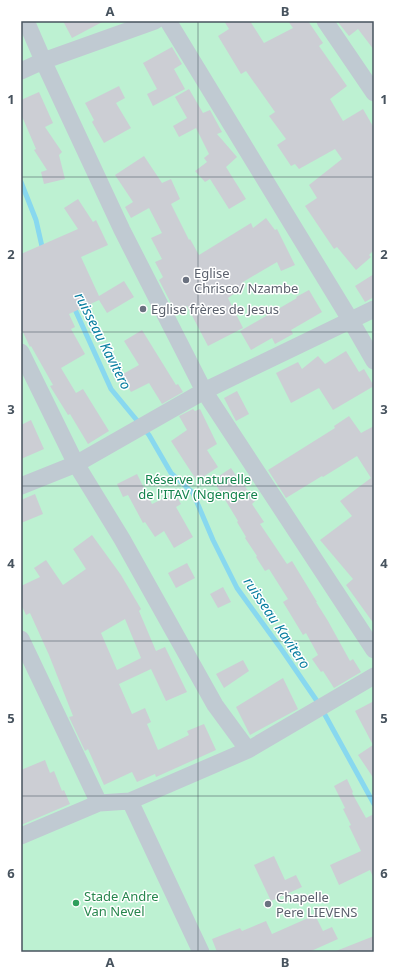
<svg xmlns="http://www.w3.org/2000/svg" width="395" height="973" font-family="'Noto Sans',sans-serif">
	<rect width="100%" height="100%" fill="#f2f0f0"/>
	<path fill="#bdf1d2" d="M21 21H374V952H21Z"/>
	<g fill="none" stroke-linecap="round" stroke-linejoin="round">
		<path stroke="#88d8ef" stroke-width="5" d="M21 182 36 220 43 251
			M73 305 111 389 149 435 171 473 193 493 213 540 237 588 282 650 319 704 374 804"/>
	</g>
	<path fill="#ccced4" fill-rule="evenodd" d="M63 21H104L72 38Z
		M224 21H250L264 43 293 28 288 21H308L323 43 319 46 347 86 330 99 343 121 363 109 374 128V250L369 255 371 257 356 270 337 247 334 249 305 206 317 198 309 185 342 159 335 149 299 169 295 164 291 166 277 145 286 139 269 116 275 112 246 71 241 74 218 36 229 29Z
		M337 21H374V50L358 29 349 36Z
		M172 47 182 64 174 69 185 89 153 106 147 94 157 89 143 63Z
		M119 86 125 98 116 103 131 128 104 143 92 122 94 120 85 103Z
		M189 89 203 113 210 110 222 132 217 134 237 157 226 167 246 199 229 209 210 179 205 182 195 171 207 162 204 158 209 154 196 128 179 137 173 126 187 118 175 97Z
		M39 92 53 123 45 127 62 152 59 155 65 179 44 184 41 172 47 170 34 150 36 149 21 114V100Z
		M144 156 162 183 171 179 180 199 171 204 189 240 190 239 199 255 251 223 253 228 266 218 275 230 277 229 295 265 281 271 277 262 243 282 245 286 228 298 243 328 208 346 187 306 176 313 159 280 163 277 155 262 162 259 151 238 162 233 149 208 131 218 125 207 133 202 115 175Z
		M78 199 93 222 96 220 108 245 81 257 99 296 124 281 134 297 107 313 99 300 69 314 75 327 71 329 85 354 61 368 76 393 83 389 109 431 88 444 70 414 68 415 50 386 53 385 31 346 30 347 21 328V254L78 229 64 208Z
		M374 274V297L365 302 355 286Z
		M309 290 322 312 291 330 293 334 275 344 272 338 251 350 240 331 297 298 296 297Z
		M142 330 176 385 178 384 183 392 162 404 149 383 131 392 121 375 139 365 124 341Z
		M346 351 359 372 364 369 374 386 333 410 319 388 291 403 276 373 298 362 302 369 318 356 325 364Z
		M237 391 249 414 236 421 224 398Z
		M193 409 195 411 200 409 217 444 207 450 218 467 197 481 171 441 187 430 179 416Z
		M349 416 361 433 374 426V624L346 585 353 579 320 540 352 516 340 501 371 478 357 456 323 477 322 476 286 498 268 470 335 428 334 426Z
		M31 420 44 449 21 459V425Z
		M231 468 243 486 244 485 255 501 252 504 264 522 260 524 287 564 292 561 317 602H316L328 621 350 661 353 659 361 672 334 688 323 671 321 672 312 659 318 655 306 633 303 635 283 602 288 599 269 569 265 571 256 557 257 556 245 538 246 537 237 522 238 521 213 480Z
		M137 474 152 504 175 493 181 504 176 507 193 537 174 548 164 531 155 537 145 522 143 523 128 495 123 497 117 484Z
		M35 494 43 514 21 523V500Z
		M92 535 121 575 141 609 139 611 156 651 165 647 187 692 166 701 151 669 119 684 132 714 145 708 151 722 147 724 158 750 189 735 187 731 204 724 216 750 156 777 155 774 137 782 132 772 104 785 88 749 85 751 69 717 73 716 49 655 30 613 26 615 21 604V586L40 577 34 568 46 560 63 585 86 569 73 549ZM125 619 141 658 117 670 101 633Z
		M187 563 195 578 176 588 168 573Z
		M223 587 231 602 218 608 210 594Z
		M243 660 249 671 224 688 216 674Z
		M283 678 298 709 250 735 236 707Z
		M374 701V779L358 755 373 745 355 711Z
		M45 760 50 773 54 771 62 791 64 790 70 804 21 825V770Z
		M347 779 353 792 352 793 366 818 374 814V879L370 870 339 885 330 865 361 851 349 826 351 825 343 809 345 808 334 786Z
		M274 856 285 880 296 875 302 887 271 901 254 865Z
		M315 915 323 931 332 927 338 939 309 952H217L212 939 240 928 242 931 266 921 272 934Z
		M374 936V952H337L336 951Z"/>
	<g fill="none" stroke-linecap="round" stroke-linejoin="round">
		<path stroke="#c0cad2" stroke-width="17" d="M26 21 46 67 122 230 204 391 374 650
			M168 21 351 321 374 361
			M325 21 374 93
			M21 71 43 61 155 21
			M21 352 76 464 122 539 215 705 248 750
			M21 486 76 464 204 391 374 309
			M21 639 99 803
			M130 801 201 952
			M21 836 99 803 130 801 248 750 374 676"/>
	</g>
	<path fill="none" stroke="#47535e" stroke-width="1" stroke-opacity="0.55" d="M198 21V952M21 177H374M21 332H374M21 486H374M21 641H374M21 796H374"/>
	<g fill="#6b7280" stroke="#fff" stroke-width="1.5">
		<circle cx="186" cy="280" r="4"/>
		<circle cx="143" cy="309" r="4"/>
		<circle cx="268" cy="904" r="4"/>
	</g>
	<circle fill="#2e9e5b" stroke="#fff" stroke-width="1.5" cx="76" cy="903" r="4"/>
	<g text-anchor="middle" stroke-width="3" stroke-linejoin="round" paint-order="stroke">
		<g font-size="13" fill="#5b616d" stroke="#fff" text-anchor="start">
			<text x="194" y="278">Eglise<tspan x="194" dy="15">Chrisco/ Nzambe</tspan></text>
			<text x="151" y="314">Eglise frères de Jesus</text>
			<text x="276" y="902">Chapelle<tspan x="276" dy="15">Pere LIEVENS</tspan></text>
		</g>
		<g font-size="13" fill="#14834d" stroke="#fff">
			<text x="198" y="484">Réserve naturelle<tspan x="198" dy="15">de l'ITAV (Ngengere</tspan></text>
		</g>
		<g font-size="13" fill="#27864d" stroke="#fff" text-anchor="start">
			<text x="84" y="901">Stade Andre<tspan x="84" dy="15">Van Nevel</tspan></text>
		</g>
		<g font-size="14" font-style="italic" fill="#087ea0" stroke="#fff">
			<text transform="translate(103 341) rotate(63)" y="5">ruisseau Kavitero</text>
			<text transform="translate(277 623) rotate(56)" y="5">ruisseau Kavitero</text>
		</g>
	</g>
	<rect width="395" height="973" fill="none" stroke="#ffffff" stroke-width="44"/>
	<rect x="22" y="22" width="351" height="929" fill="none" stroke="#47535e" stroke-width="1.5"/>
	<g font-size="13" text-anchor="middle" font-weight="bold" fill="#47535e">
		<text x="110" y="16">A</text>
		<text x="285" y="16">B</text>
		<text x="11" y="104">1</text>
		<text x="384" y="104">1</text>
		<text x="11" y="259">2</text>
		<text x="384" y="259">2</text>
		<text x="11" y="414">3</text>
		<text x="384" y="414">3</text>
		<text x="11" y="568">4</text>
		<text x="384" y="568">4</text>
		<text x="11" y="723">5</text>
		<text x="384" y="723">5</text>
		<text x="11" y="878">6</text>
		<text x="384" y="878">6</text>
		<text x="110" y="967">A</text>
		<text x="285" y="967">B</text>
	</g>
</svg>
